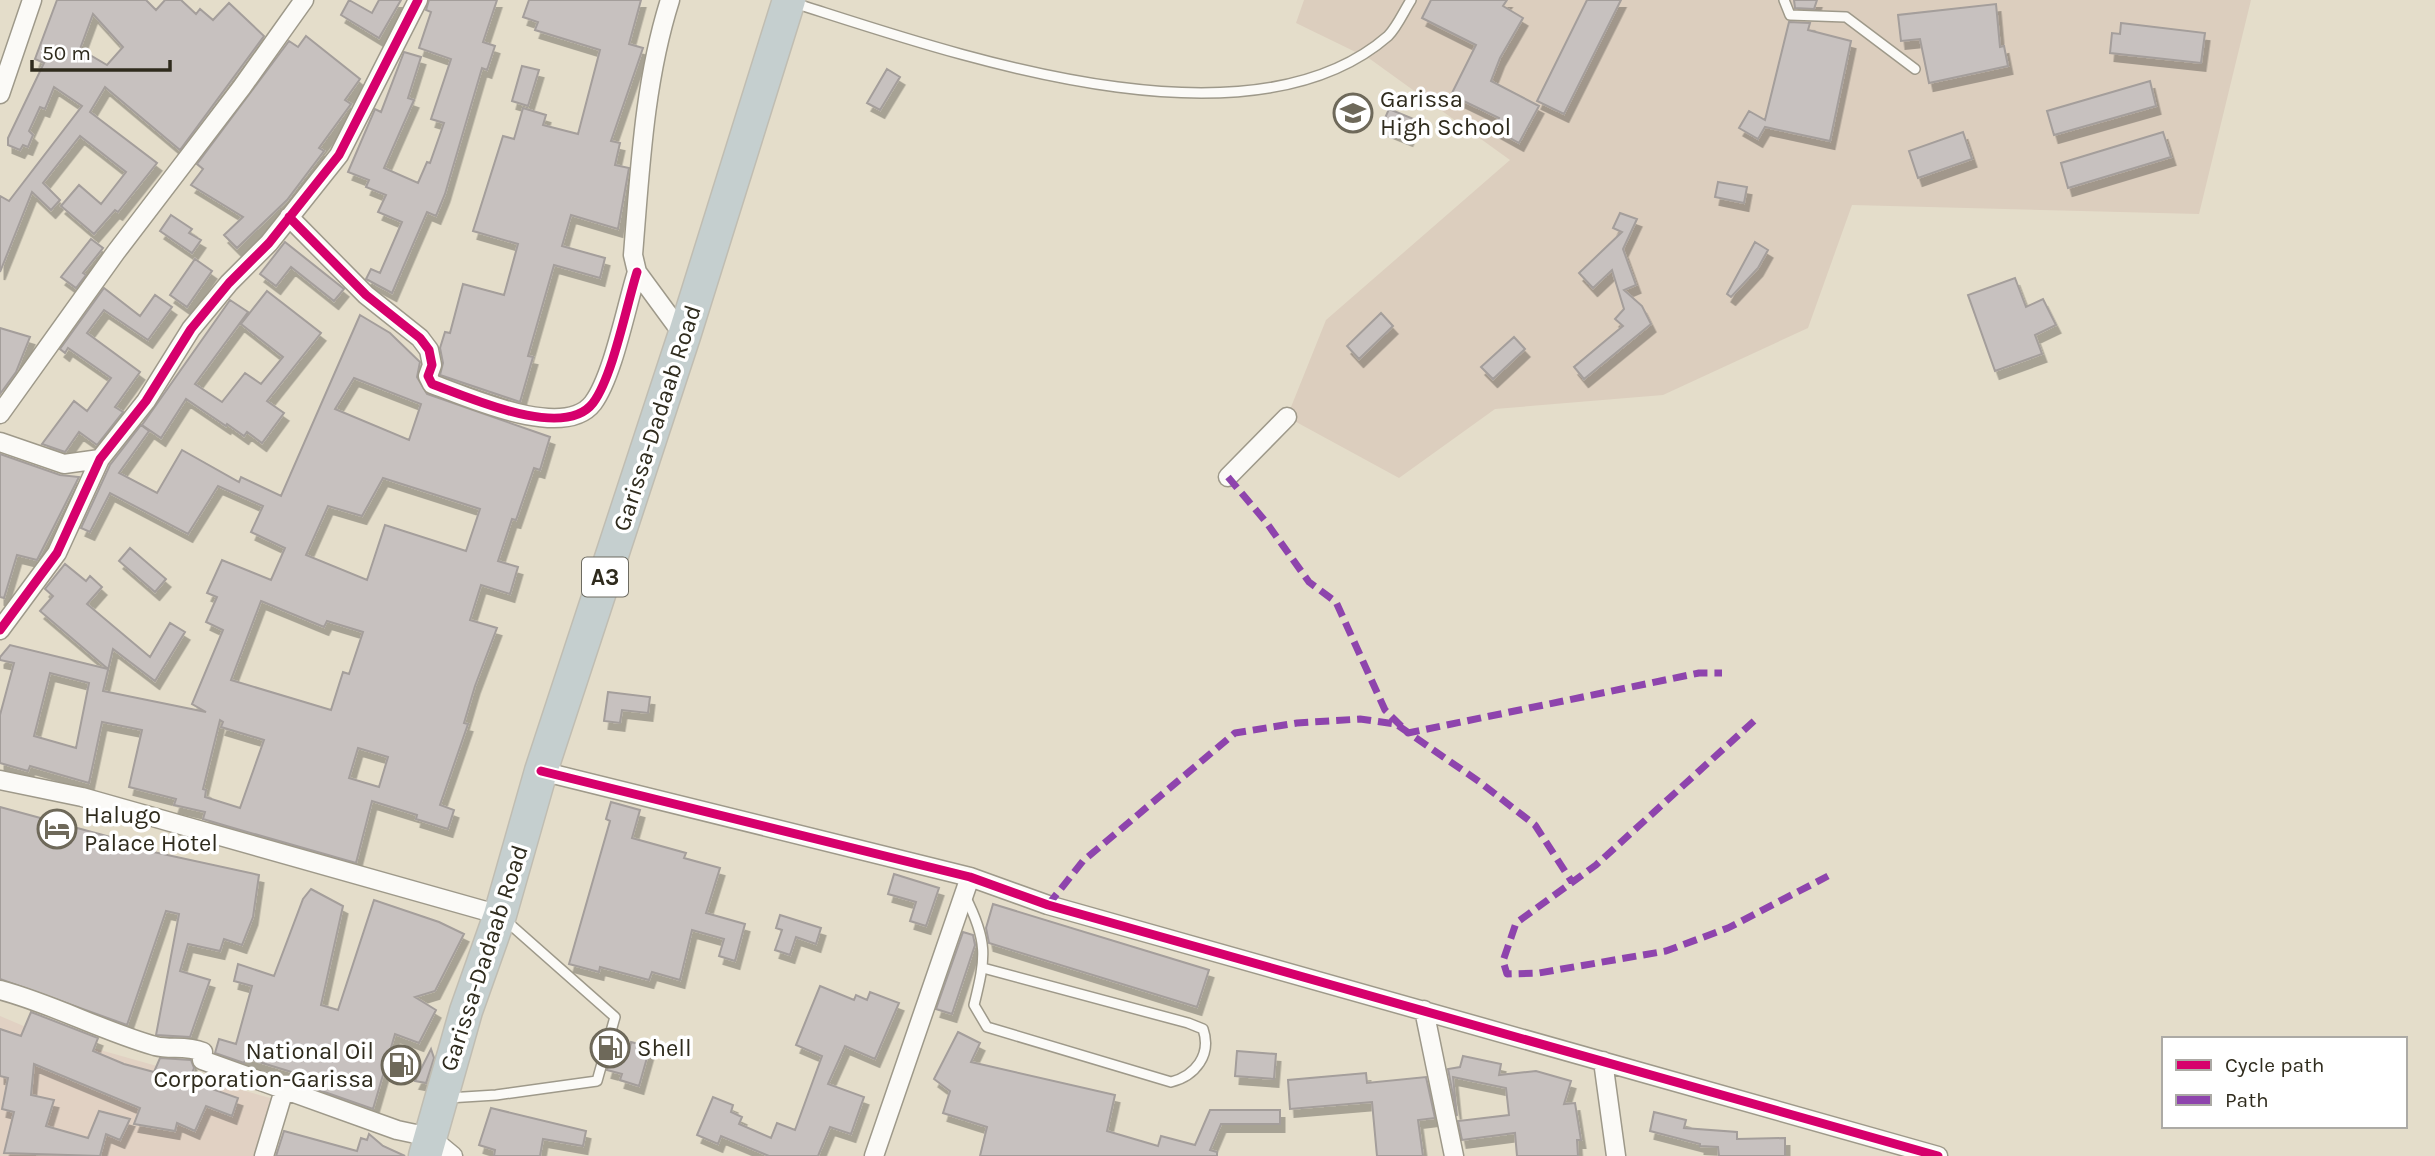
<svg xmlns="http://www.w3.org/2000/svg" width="2435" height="1156" font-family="Karla,sans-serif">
	<defs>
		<filter id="shadow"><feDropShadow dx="4.5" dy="8" stdDeviation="0" flood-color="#0004"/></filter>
	</defs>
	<rect width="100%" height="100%" fill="#e4ddca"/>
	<path fill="#e1d1c3" d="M0 1016 40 1033 277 1100 261 1156H0Z"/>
	<path fill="#dccebe" d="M1304 0H2251L2199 214 1852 205 1808 328 1663 395 1495 409 1399 478 1287 417 1326 320 1510 160 1370 59 1296 23Z"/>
	<path fill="#c7c1bf" stroke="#a49e9b" stroke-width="2" fill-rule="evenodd" filter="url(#shadow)" d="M57 0H146L156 10 165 0H181L196 14 200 9 213 20 229 3 264 36 180 150 105 87 90 112 157 163 118 212 115 210 94 234 61 206 79 185 101 204 126 172 80 136 43 183 60 200 51 210 32 192 0 272V196L9 201 82 106 54 87 45 109 40 107 29 131 33 135 28 147 23 145 20 150 8 145V138L44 63 35 59ZM93 14 123 47 107 65 80 49Z
		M349 0 372 13 379 0H401L379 38 341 15Z
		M429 0H497L483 42 495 46 487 70 482 68 445 194 436 216 427 212 392 293 366 279 371 269 380 273 402 222 378 212 386 195 366 187 369 180 348 172 375 109 381 112 404 52 421 57 408 98 414 100 384 168 418 183 427 162 430 163 444 123 431 119 451 59 419 48 431 12 426 10Z
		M529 0H641L629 44 643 48 611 141 620 143 615 165 629 168 618 229 571 215 562 246 605 258 600 278 554 265 528 356 533 357 520 402 440 375 443 363 440 348 445 332 450 333 463 284 504 295 518 244 473 231 503 136 514 139 523 108 546 115 543 125 578 134 600 50 535 30 538 22 523 17Z
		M1431 0H1507L1503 6 1523 18 1500 58 1491 81 1539 106 1519 143 1494 129 1499 118 1451 95 1476 45 1422 18Z
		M1587 0H1621L1564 114 1537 101Z
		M1794 0H1817L1814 9 1795 8Z
		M1996 4 2000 47 2004 46 2008 66 1929 83 1920 39 1901 41 1898 15Z
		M1789 22 1810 23 1808 30 1851 41 1830 141 1765 127 1758 139 1739 128 1749 111 1765 120Z
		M2121 23 2205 33 2201 63 2110 53 2112 33 2120 34Z
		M306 36 360 79 345 100 351 104 319 148 324 151 287 200 237 248 224 235 243 217 191 185 203 169 197 164 289 41 298 47Z
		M522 66 539 70 528 106 512 101Z
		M887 69 900 77 880 110 867 103Z
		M2150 81 2156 106 2054 135 2047 111Z
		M1389 109 1416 120 1408 138 1381 127Z
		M1963 132 1972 159 1918 178 1909 151Z
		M2163 132 2171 157 2068 188 2061 163Z
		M1718 182 1747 187 1744 203 1715 197Z
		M1620 213 1637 219 1623 249 1636 285 1624 290 1642 306 1651 324 1584 379 1574 367 1623 326 1615 319 1624 309 1612 270 1593 288 1579 273 1622 232 1613 228Z
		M171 215 192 229 189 233 201 240 192 253 160 231Z
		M91 239 103 248 83 273 86 275 76 288 61 277Z
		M285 242 344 289 334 301 291 267 276 286 260 274Z
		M1755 242 1768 250 1758 268 1731 297 1727 294Z
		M195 259 212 271 187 307 170 295Z
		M2015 278 2026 307 2043 299 2056 325 2035 335 2042 354 1995 371 1968 295Z
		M104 288 140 316 155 295 172 307 148 340 104 310 87 333 140 372 115 407 123 412 97 445 79 432 65 452 42 444 74 401 87 411 111 378 68 348 65 353 60 349Z
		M267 291 321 333 267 401 284 413 262 443 247 432 244 436 227 424 226 426 186 399 161 438 142 425 230 300 248 312 195 384 222 402 245 373 261 384 283 357 241 324Z
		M1381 313 1393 326 1359 359 1347 346Z
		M360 315 390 333 420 362 417 377 427 394 550 437 540 470 534 468 516 520 512 519 498 561 518 567 510 594 481 585 470 620 497 628 475 686 464 723 468 724 440 805 454 810 448 829 416 819 417 815 372 801 356 863 230 827 203 819 205 812 174 805 176 799 129 787 142 730 102 722 89 783 30 766 28 771 0 763V715L14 663 0 660V657L10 645 108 669 40 611 53 596 45 589 65 564 86 581 90 576 102 587 87 604 150 657 170 623 185 632 155 681 113 649 103 691 206 712 192 704 223 630 206 622 217 597 207 593 222 560 271 580 285 548 251 532 263 506 218 486 188 534 110 493 90 532 81 528 110 465 141 425 149 431 119 473 157 493 182 450 239 482 241 477 281 496ZM354 378 421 404 409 440 335 409ZM383 478 480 509 466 551 385 525 367 580 306 555 328 506 362 516ZM261 601 324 627 327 621 363 632 349 674 343 672 331 710 231 680ZM50 673 89 683 76 748 34 736ZM220 720 223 722 221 727 264 740 240 808 205 797 206 790 203 789ZM358 748 388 757 379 787 349 778Z
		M0 328 30 337 16 372 0 394Z
		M1514 337 1525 349 1493 379 1481 367Z
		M0 454 60 475 79 477 37 560 17 555 4 598 0 597Z
		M130 548 166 579 155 592 119 561Z
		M608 692 650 697 648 713 622 710 620 723 604 721Z
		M611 802 640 810 632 838 686 853 684 858 720 868 706 913 745 924 735 961 719 956 724 939 692 930 680 980 652 972 649 980 600 967 599 972 569 964 610 821 606 819Z
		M0 807 136 844 135 848 259 875 253 917 242 945 224 939 220 951 188 944 180 971 210 980 190 1037 156 1035 179 914 166 911 127 1025 0 979Z
		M894 874 939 888 926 926 910 921 916 902 888 894Z
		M311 889 343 906 321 1005 338 1010 374 900 439 922 464 934 435 991 415 997 436 1010 419 1043 395 1034 373 1109 296 1082 298 1074 246 1058 244 1063 215 1053 219 1039 236 1044 252 986 234 981 238 964 274 976 303 899Z
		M993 904 1209 970 1197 1007 989 943 986 928Z
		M780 915 821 928 816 944 796 937 790 955 775 950 782 930 776 928Z
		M963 932 973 935 975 945 952 1014 936 1009Z
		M820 986 854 1000 856 995 867 1000 870 992 899 1003 875 1059 845 1046 828 1084 864 1097 851 1134 830 1127 818 1156H769L721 1136 718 1144 697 1135 713 1097 733 1105 731 1112 742 1117 739 1124 771 1138 777 1123 795 1130 822 1056 796 1045Z
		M31 1012 98 1038 93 1051 124 1064 154 1072 160 1058 191 1060 194 1068 189 1081 238 1098 232 1116 206 1106 195 1131 177 1123 175 1131 134 1124 140 1108 34 1064 31 1095 54 1100 46 1126 88 1138 99 1111 130 1119 120 1140 106 1134 100 1156 4 1153 14 1112 2 1109 8 1078 0 1076V1029L21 1036Z
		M958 1032 980 1043 971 1062 1115 1095 1107 1131 1158 1146 1161 1136 1195 1145 1210 1110H1280V1124H1221L1210 1150 1217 1152V1156H980L987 1127 943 1113 950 1091 934 1079Z
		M631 1042 650 1047 639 1086 620 1080 622 1074 607 1070 614 1047 629 1051Z
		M431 1049 434 1058 426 1083 415 1081Z
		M1237 1051 1276 1054 1274 1079 1235 1076Z
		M1463 1056 1501 1064 1499 1075 1536 1071 1571 1081 1564 1104 1575 1103 1581 1140H1577L1578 1156H1517L1515 1133 1462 1140 1458 1121 1509 1115 1506 1088 1453 1077 1457 1116 1448 1069 1460 1067Z
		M1366 1073 1367 1083 1426 1077 1435 1118 1418 1120 1423 1156H1377L1372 1102 1290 1109 1288 1080Z
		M491 1108 586 1131 583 1146 543 1139 540 1156H494L495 1150 479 1145Z
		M1654 1112 1686 1120 1684 1128 1737 1132V1139L1785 1138V1156H1719L1718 1147 1700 1146V1144L1650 1131Z
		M284 1131 357 1151 361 1138 367 1140 369 1134 383 1146 405 1156H276Z"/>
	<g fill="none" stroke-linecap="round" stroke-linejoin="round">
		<defs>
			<path id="lane" d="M1784 0 1790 15 1846 17 1915 69
				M794 3C949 52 1247 159 1388 36 1397 27 1404 11 1411 0
				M965 896C988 941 986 957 974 1005L987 1027 1171 1082C1195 1076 1212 1055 1203 1029L1188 1023 983 968
				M448 1098 496 1095 597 1081 615 1017 504 919"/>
			<path id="street" d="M670 0C644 82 640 170 633 255L637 272 684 336
				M0 94 32 0
				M289 217 366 295 420 338 429 350 432 365 428 376 432 384C468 397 564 441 593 403 613 376 626 307 637 272
				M0 414 116 252 242 87 304 0
				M0 442 64 464 100 459
				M1228 477 1287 417
				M0 630 57 553 100 459 146 401 191 329 229 283 269 243 339 155 418 0
				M541 771 970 877 1048 905 1938 1156
				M0 780 82 797 500 915
				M0 990C53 1004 102 1031 155 1046 171 1050 185 1045 203 1052L202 1060 397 1130 430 1137 453 1156
				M1424 1010 1454 1156
				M1603 1061 1616 1156
				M264 1156 284 1090
				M874 1156 970 877"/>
			<path id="highway" d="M425 1156 466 1011 500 915 541 771 684 336 789 0"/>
		</defs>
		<use href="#lane" stroke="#9e998a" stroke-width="12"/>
		<use href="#street" stroke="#9e998a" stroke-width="21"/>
		<use href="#highway" stroke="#c0bdb2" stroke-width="35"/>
		<use href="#lane" stroke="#fbfaf7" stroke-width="9"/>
		<use href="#street" stroke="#fbfaf7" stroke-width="18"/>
		<use href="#highway" stroke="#c5cfcf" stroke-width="32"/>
		<path stroke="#8e44ad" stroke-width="7" stroke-dasharray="14 7" stroke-linecap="butt" d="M1228 477 1266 522 1309 582 1336 602 1385 710 1408 733 1699 673H1722
			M1754 721 1596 865 1516 923 1503 961 1507 974 1539 973 1666 951 1728 928 1828 876
			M1048 905 1083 861 1235 733 1297 723 1360 719 1396 724 1481 783 1535 825 1572 882"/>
		<defs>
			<path id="cycleway" d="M289 217 366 295 420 338 429 350 432 365 428 376 432 384C468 397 564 441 593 403 613 376 626 307 637 272
				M0 630 57 553 100 459 146 401 191 329 229 283 269 243 339 155 418 0
				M541 771 970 877 1048 905 1938 1156"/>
		</defs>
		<use href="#cycleway" stroke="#fff" stroke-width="13"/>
		<use href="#cycleway" stroke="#d6006c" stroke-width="9"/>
	</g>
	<defs>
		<symbol id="school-ring" viewBox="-11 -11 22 22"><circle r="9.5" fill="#fff" stroke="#6e695a" stroke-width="1.5"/><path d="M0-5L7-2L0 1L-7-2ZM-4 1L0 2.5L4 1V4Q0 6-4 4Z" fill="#6e695a"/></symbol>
		<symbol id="hotel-ring" viewBox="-11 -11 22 22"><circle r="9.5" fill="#fff" stroke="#6e695a" stroke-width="1.5"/><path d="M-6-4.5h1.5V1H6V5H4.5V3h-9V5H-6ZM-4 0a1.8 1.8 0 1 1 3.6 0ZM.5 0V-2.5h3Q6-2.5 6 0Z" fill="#6e695a"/></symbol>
		<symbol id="fuel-ring" viewBox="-11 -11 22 22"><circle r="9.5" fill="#fff" stroke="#6e695a" stroke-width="1.5"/><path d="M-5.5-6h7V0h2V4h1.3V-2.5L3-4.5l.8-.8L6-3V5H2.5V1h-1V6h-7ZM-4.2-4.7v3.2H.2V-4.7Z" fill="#6e695a"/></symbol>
	</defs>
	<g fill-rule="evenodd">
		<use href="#school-ring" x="1331" y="91" width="44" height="44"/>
		<use href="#hotel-ring" x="35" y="807" width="44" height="44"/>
		<use href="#fuel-ring" x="588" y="1026" width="44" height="44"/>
		<use href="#fuel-ring" x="379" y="1043" width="44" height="44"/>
	</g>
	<g text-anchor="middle" stroke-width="7" stroke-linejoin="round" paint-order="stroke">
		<rect fill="#fff" stroke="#6d6b61" stroke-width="2" x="582" y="557.5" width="46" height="39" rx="5"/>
		<g font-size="23" font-weight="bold" fill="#2f2b1d">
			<text x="605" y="585">A3</text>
		</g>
		<g font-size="24" fill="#2f2b1d" stroke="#fff" text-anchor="start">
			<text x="1380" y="107">Garissa<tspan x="1380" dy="28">High School</tspan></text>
			<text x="84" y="823">Halugo<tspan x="84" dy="28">Palace Hotel</tspan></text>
			<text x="637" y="1056">Shell</text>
			<text x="374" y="1059" text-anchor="end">National Oil<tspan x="374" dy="28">Corporation-Garissa</tspan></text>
		</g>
		<g font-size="24" fill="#2f2b1d" stroke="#fff">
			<text transform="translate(657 418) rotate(-72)" y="8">Garissa-Dadaab Road</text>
			<text transform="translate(484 958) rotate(-72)" y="8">Garissa-Dadaab Road</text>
		</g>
	</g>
	<rect x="2162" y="1037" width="245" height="91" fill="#ffffff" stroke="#acaaa5" stroke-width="2"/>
	<rect x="2176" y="1060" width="35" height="10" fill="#d6006c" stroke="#acaaa5" stroke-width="2"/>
	<text x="2225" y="1072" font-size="21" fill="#2f2b1d">Cycle path</text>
	<rect x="2176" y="1095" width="35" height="10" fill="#8e44ad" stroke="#acaaa5" stroke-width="2"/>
	<text x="2225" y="1107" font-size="21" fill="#2f2b1d">Path</text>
	<path d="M32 60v10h138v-10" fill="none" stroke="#2f2b1d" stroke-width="3.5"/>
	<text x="42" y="60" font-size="21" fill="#2f2b1d" stroke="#ffffff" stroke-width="5" paint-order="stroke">50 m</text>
</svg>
